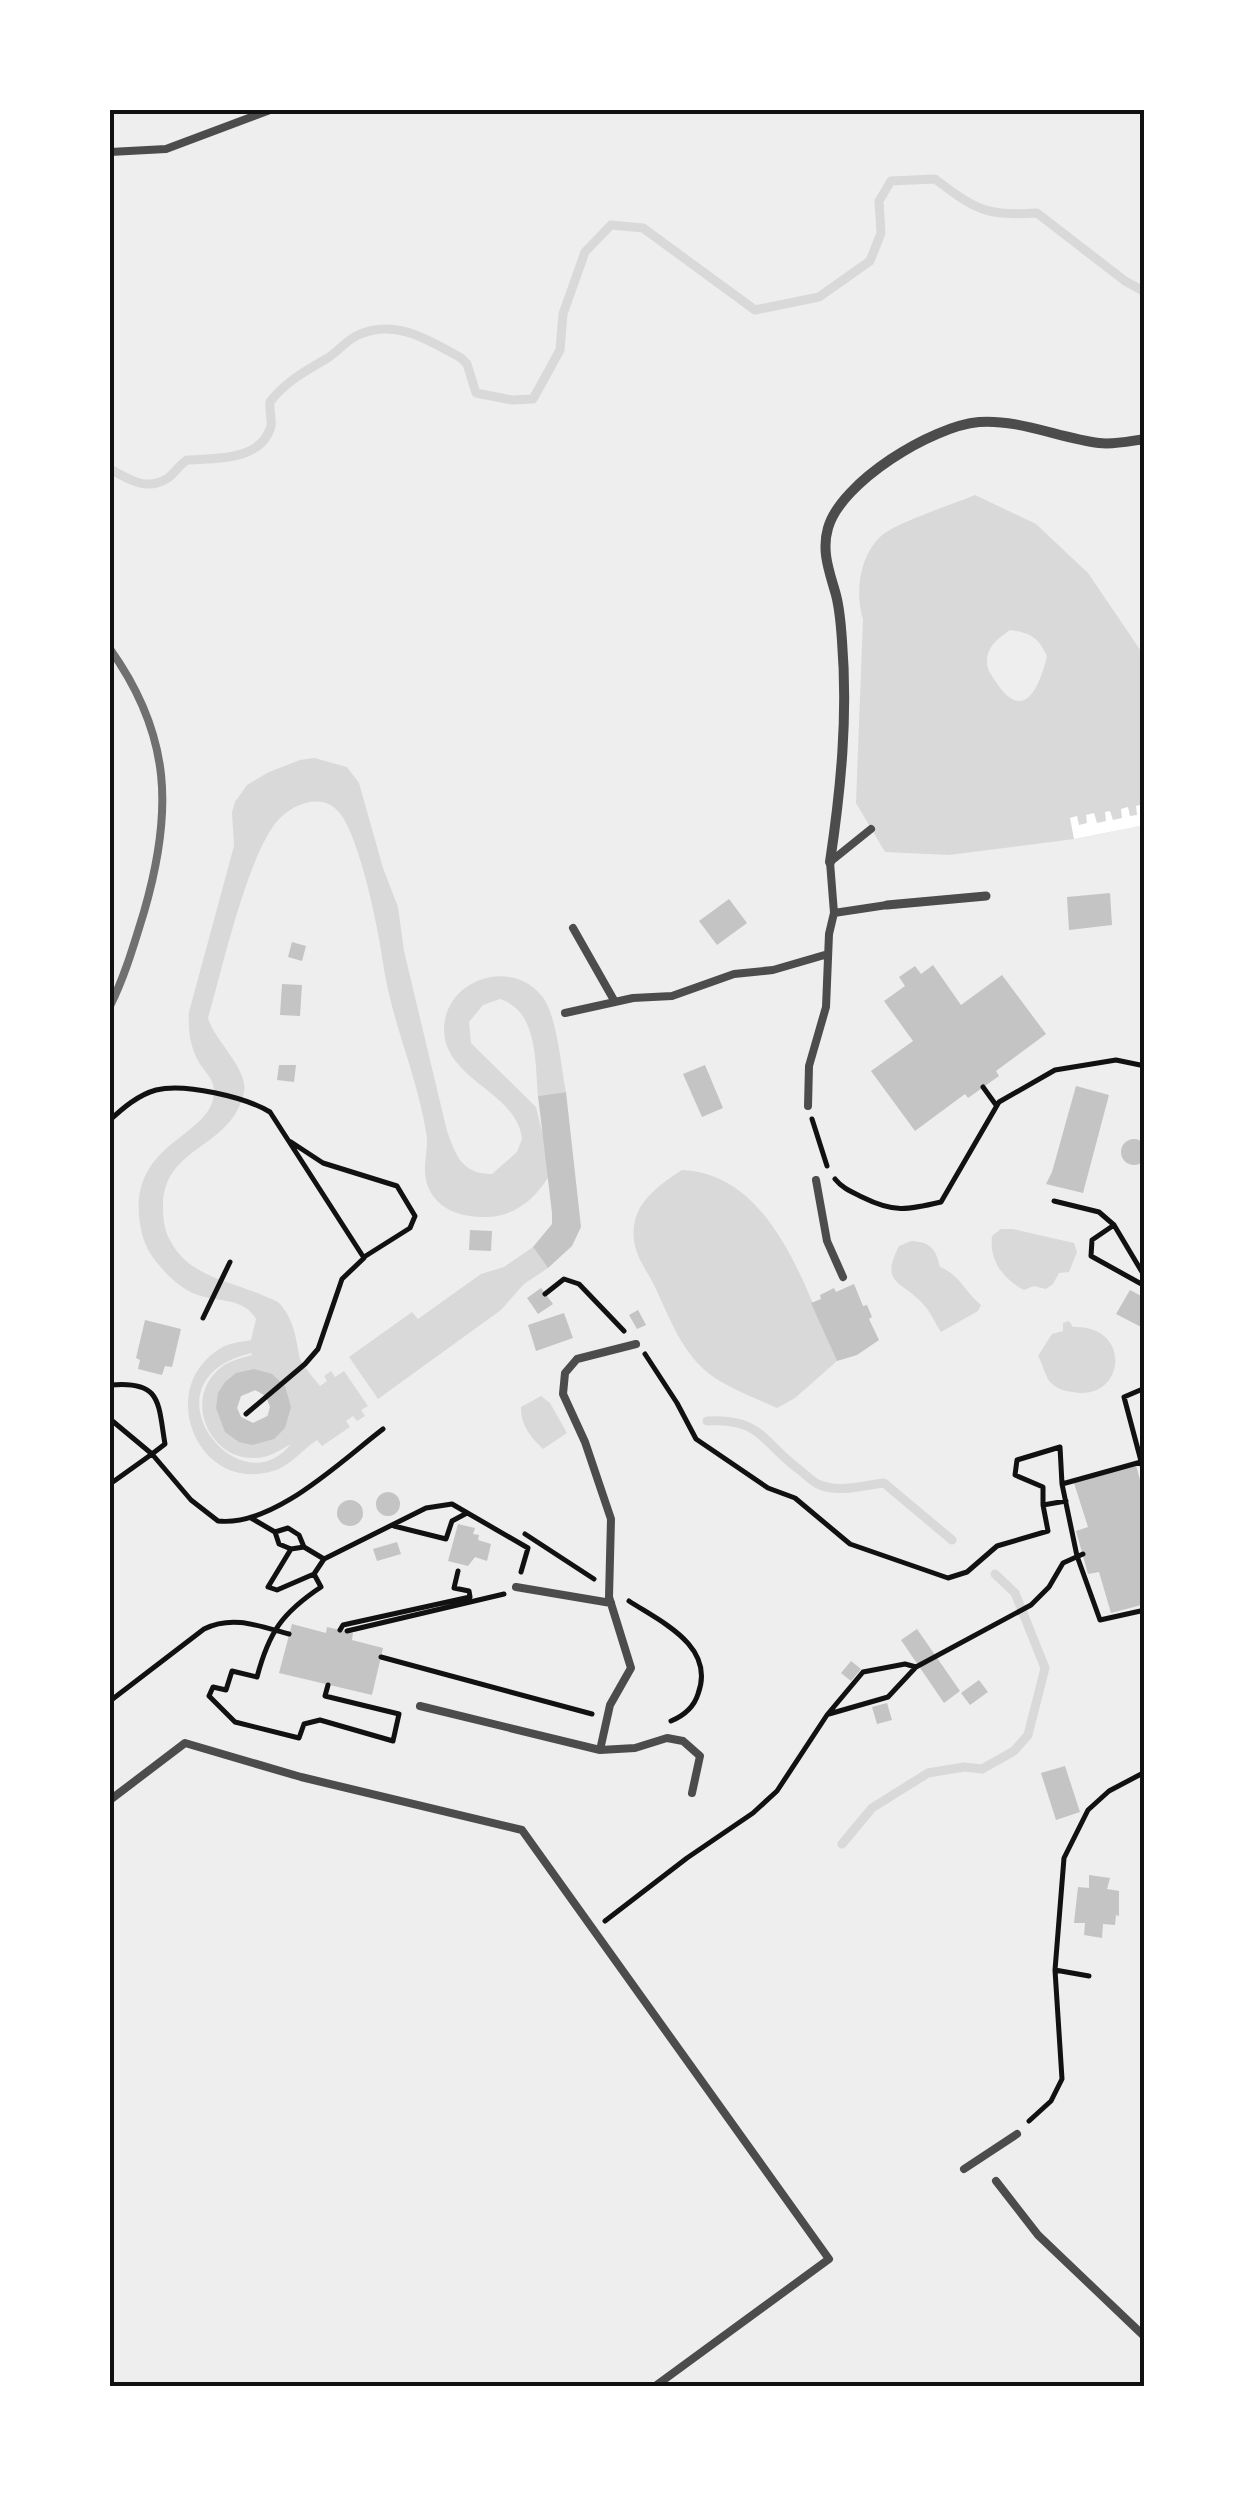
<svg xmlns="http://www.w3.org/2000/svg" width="1255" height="2497" font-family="Helvetica,sans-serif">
	<rect width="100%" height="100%" fill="#fff"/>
	<path fill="#eee" d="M110 110H1145V2387H110Z"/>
	<path fill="#d9d9d9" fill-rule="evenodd" d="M975 495 1036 524 1088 573 1145 657V825L1074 839 949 855 885 852 856 803 863 619C855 594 859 557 880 537 896 522 952 505 975 495ZM1010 630C1031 633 1038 637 1047 656 1040 686 1024 725 996 682 992 676 986 669 987 661 987 646 999 638 1010 630Z
		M314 758 347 767 359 783 383 868 398 907 404 951 447 1131C456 1156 462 1174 492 1174L517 1152 522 1139C517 1091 443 1080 444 1028 446 979 510 958 541 995 557 1013 561 1067 566 1092L538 1096C535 1062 538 1011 500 999L483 1005 469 1022 471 1043 536 1107 547 1152 549 1176C535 1199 516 1215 489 1217 466 1218 441 1212 430 1191 419 1170 430 1152 426 1132 417 1075 391 1020 383 963 379 931 359 833 338 811 322 793 294 803 279 819 248 852 222 970 208 1018 214 1040 249 1070 244 1092 232 1149 164 1145 163 1205 163 1218 164 1231 171 1242 189 1276 229 1281 262 1295 268 1298 277 1300 281 1305 294 1321 296 1338 299 1355 300 1363 314 1378 320 1386L327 1381 324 1376 331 1371 335 1377 344 1371 368 1406 361 1410 365 1416 357 1421 353 1416 346 1421 350 1427 322 1446 317 1440C302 1450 290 1466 273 1471 198 1494 154 1388 221 1348 229 1343 241 1342 251 1340L256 1319C244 1297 215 1302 195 1294 178 1287 165 1273 154 1259 144 1245 141 1233 139 1216 133 1139 214 1137 214 1091 214 1080 206 1073 200 1064 190 1048 188 1031 189 1012L234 846 232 812 235 802 247 785 269 772 300 760ZM252 1353V1355C238 1359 226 1361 216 1372 184 1404 212 1460 255 1458 269 1458 280 1450 291 1444 238 1511 137 1379 252 1353ZM256 1390 266 1396 270 1407 267 1416 253 1423 241 1417 237 1408 241 1396Z
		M682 1170C774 1174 806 1292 837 1361L795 1398 777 1408C757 1399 734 1390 715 1378 681 1355 670 1317 653 1283 643 1264 631 1251 634 1226 637 1200 662 1183 682 1170Z
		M1001 1229H1013L1074 1243 1077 1252 1069 1272 1059 1273 1053 1284 1046 1289 1034 1286 1024 1290C1003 1279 989 1260 992 1236Z
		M911 1241C931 1242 936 1249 940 1267 960 1275 965 1292 981 1305L978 1311 941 1332C935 1323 930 1311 923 1304 903 1281 879 1285 899 1246Z
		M533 1247 548 1268 524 1284 501 1310 378 1399 349 1357 412 1312 418 1319 481 1274 504 1267Z
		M1069 1321 1073 1327C1133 1324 1126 1403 1072 1392 1065 1391 1057 1389 1051 1383 1045 1377 1043 1364 1038 1356L1052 1334 1063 1331V1323Z
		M541 1396 550 1403 567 1433 543 1449C530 1436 521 1426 521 1407Z"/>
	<path fill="#fff" d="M1143 804 1145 825 1074 839 1070 818 1077 816 1079 825 1087 823 1086 815 1094 813 1097 823 1106 821 1105 812 1110 811 1113 820 1122 818 1121 809 1128 807 1130 816 1137 815 1136 806Z"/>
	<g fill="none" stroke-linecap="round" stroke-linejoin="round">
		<path stroke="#d9d9d9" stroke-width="9" d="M110 469C129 479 146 492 168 478 175 473 179 465 187 460 214 458 261 462 271 426 272 419 269 410 270 402 284 383 305 371 326 359 337 353 345 341 358 335 395 318 429 340 461 358L467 364 476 393 512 400 533 399 560 350 563 314 585 252 611 225 643 228 755 310 819 297 870 261 881 233 879 201 891 181 935 179C976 210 985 216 1037 213L1125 281 1145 292
			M707 1421C763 1418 762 1443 801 1471 806 1475 814 1483 820 1485 839 1493 865 1485 884 1483L952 1540
			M842 1844 872 1808 928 1773 964 1767 982 1769 1014 1751 1028 1735 1045 1668 1015 1593 995 1574"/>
	</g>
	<path fill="#c4c4c4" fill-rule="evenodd" d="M1110 893 1112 925 1069 930 1067 897Z
		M729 899 747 923 717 945 699 921Z
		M292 942 306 946 302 961 288 957Z
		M933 965 961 1005 1002 975 1046 1034 996 1071 999 1076 968 1098 965 1094 915 1131 871 1071 913 1041 884 1001 905 986 899 977 915 966 921 974Z
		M282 984 302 985 300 1016 280 1015Z
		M279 1065H296L294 1082 277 1080Z
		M705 1065 723 1108 702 1117 683 1074Z
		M1076 1086 1109 1095 1083 1193 1046 1184 1052 1172Z
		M566 1092 581 1227 572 1246 548 1268 533 1247 552 1224V1213L538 1096Z
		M1121 1152a13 13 0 1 1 26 0a13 13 0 1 1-26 0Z
		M470 1230 492 1231 491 1251 469 1250Z
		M854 1284 863 1306 867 1305 872 1317 869 1319 879 1340 857 1355 837 1361 811 1303 821 1299 820 1295 834 1288 836 1292Z
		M541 1288 553 1304 538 1314 527 1298Z
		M1130 1290 1145 1298V1329L1116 1314Z
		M638 1310 646 1325 637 1329 629 1315Z
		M564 1313 573 1338 536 1351 528 1325Z
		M145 1320 181 1329 172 1367 165 1366 162 1375 138 1369 140 1360 136 1358Z
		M254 1369 272 1374 285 1386 291 1407 285 1428 274 1439 252 1445 239 1442 225 1432 216 1408 218 1393 225 1382 236 1373ZM255 1390 266 1396 270 1407 268 1416 253 1423 241 1417 237 1408 241 1396Z
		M1136 1465 1145 1498V1604L1111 1613 1099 1572 1088 1574 1076 1531 1088 1527 1074 1483Z
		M376 1504a12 12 0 1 1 24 0a12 12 0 1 1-24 0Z
		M337 1513a13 13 0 1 1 26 0a13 13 0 1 1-26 0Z
		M458 1524 475 1528 473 1534 479 1535 478 1540 491 1544 487 1561 475 1557 468 1566 448 1561Z
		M397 1542 401 1554 377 1561 373 1549Z
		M292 1624 326 1633 327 1627 353 1633 352 1640 383 1648 372 1695 279 1673Z
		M917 1629 960 1691 944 1703 901 1640Z
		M851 1661 861 1669 851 1681 841 1673Z
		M979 1680 988 1692 970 1705 961 1693Z
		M887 1703 892 1720 877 1724 872 1707Z
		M1065 1766 1080 1812 1056 1820 1041 1773Z
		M1089 1875 1110 1878 1107 1889 1119 1891V1916L1116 1915 1115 1925 1103 1924 1102 1938 1084 1935 1085 1923H1074L1078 1887 1089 1888Z"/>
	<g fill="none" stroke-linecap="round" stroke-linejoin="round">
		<path stroke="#111" stroke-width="5" d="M983 1087 996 1105
			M812 1119 827 1166
			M110 1120C123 1108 138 1095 156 1090 185 1083 245 1097 270 1112L364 1258 342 1279 318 1349 305 1364 246 1414
			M291 1142 323 1163 397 1186 415 1216 410 1228 364 1257
			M835 1179C842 1188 852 1192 862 1197 894 1213 907 1210 941 1202L999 1102 1055 1070 1116 1060 1145 1066
			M1054 1201 1099 1212 1114 1225 1145 1277
			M1114 1225 1092 1240 1091 1256 1145 1286
			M545 1294 564 1279 579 1284 624 1331
			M203 1318 230 1262
			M645 1354 677 1403 696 1439 768 1488 795 1498 850 1544 948 1578 967 1572 997 1546 1048 1531 1043 1505 1066 1501
			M110 1385C162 1380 158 1403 165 1444L152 1454 191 1500 218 1521C274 1527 341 1461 383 1429
			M1145 1388 1124 1397 1145 1476
			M110 1419 152 1454 110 1484
			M1141 1462 1062 1484 1077 1556 1100 1620 1145 1610
			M1043 1505V1487L1015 1475 1017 1460 1060 1447 1062 1484
			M251 1518 275 1532 279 1544 291 1549 304 1547 299 1535 288 1528 275 1532
			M394 1526 446 1539 452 1521 467 1513
			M525 1534 594 1579
			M304 1547 324 1559 426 1508 452 1504 528 1548 521 1572
			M291 1549 268 1587 277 1590 314 1574
			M324 1559 314 1574 321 1587C282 1613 269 1632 257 1677L232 1671 226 1690 213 1687 209 1696 235 1722 299 1738 304 1724 320 1720 393 1741 399 1714 325 1696 328 1685
			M629 1601C661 1622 716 1646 698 1694 694 1707 683 1716 671 1721
			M340 1630 343 1625 470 1597 469 1591 454 1588 458 1571
			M347 1631 504 1594
			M381 1657 592 1714
			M110 1701 204 1629C233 1615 259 1626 289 1634
			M829 1714 888 1697 916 1667 1031 1605 1049 1587 1063 1563 1083 1554
			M605 1921 687 1858 753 1813 777 1791 827 1715 863 1672 905 1664 916 1667
			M1055 1970 1089 1976
			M1029 2121 1051 2101 1062 2079 1055 1970 1064 1858 1088 1810 1109 1791 1145 1772"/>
		<path stroke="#4c4c4c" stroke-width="8" d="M110 152 166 149 270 110
			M834 913 887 905
			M573 928 615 1002
			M565 1013 633 998 672 996 734 974 773 970 828 954
			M808 1106 809 1066 826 1007 829 934 834 913 830 862 871 829
			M816 1180 827 1241 843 1277
			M516 1587 611 1603
			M420 1706 600 1750 635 1748 667 1738 683 1741 700 1756 692 1793
			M600 1750 610 1705 631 1668 609 1597 611 1519 585 1442 563 1394 565 1373 577 1359 636 1344
			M110 1800 185 1743 301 1777 522 1830 829 2259 654 2387
			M964 2169 1017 2134
			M996 2181 1038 2235 1145 2337"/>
		<path stroke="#4c4c4c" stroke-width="9" d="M887 905 986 896"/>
		<path stroke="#4c4c4c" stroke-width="10" d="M830 862C841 788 848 716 842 641 841 626 840 610 836 595 830 573 821 552 828 528 841 482 932 426 979 422 1018 419 1060 438 1099 443 1114 445 1130 441 1145 439"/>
		<path stroke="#707070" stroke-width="8" d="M110 649C172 736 173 812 144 912 134 944 125 976 110 1006"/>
	</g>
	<rect width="1255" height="2497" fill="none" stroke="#ffffff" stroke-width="225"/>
	<rect x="112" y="112" width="1030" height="2272" fill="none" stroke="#111" stroke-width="4"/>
</svg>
